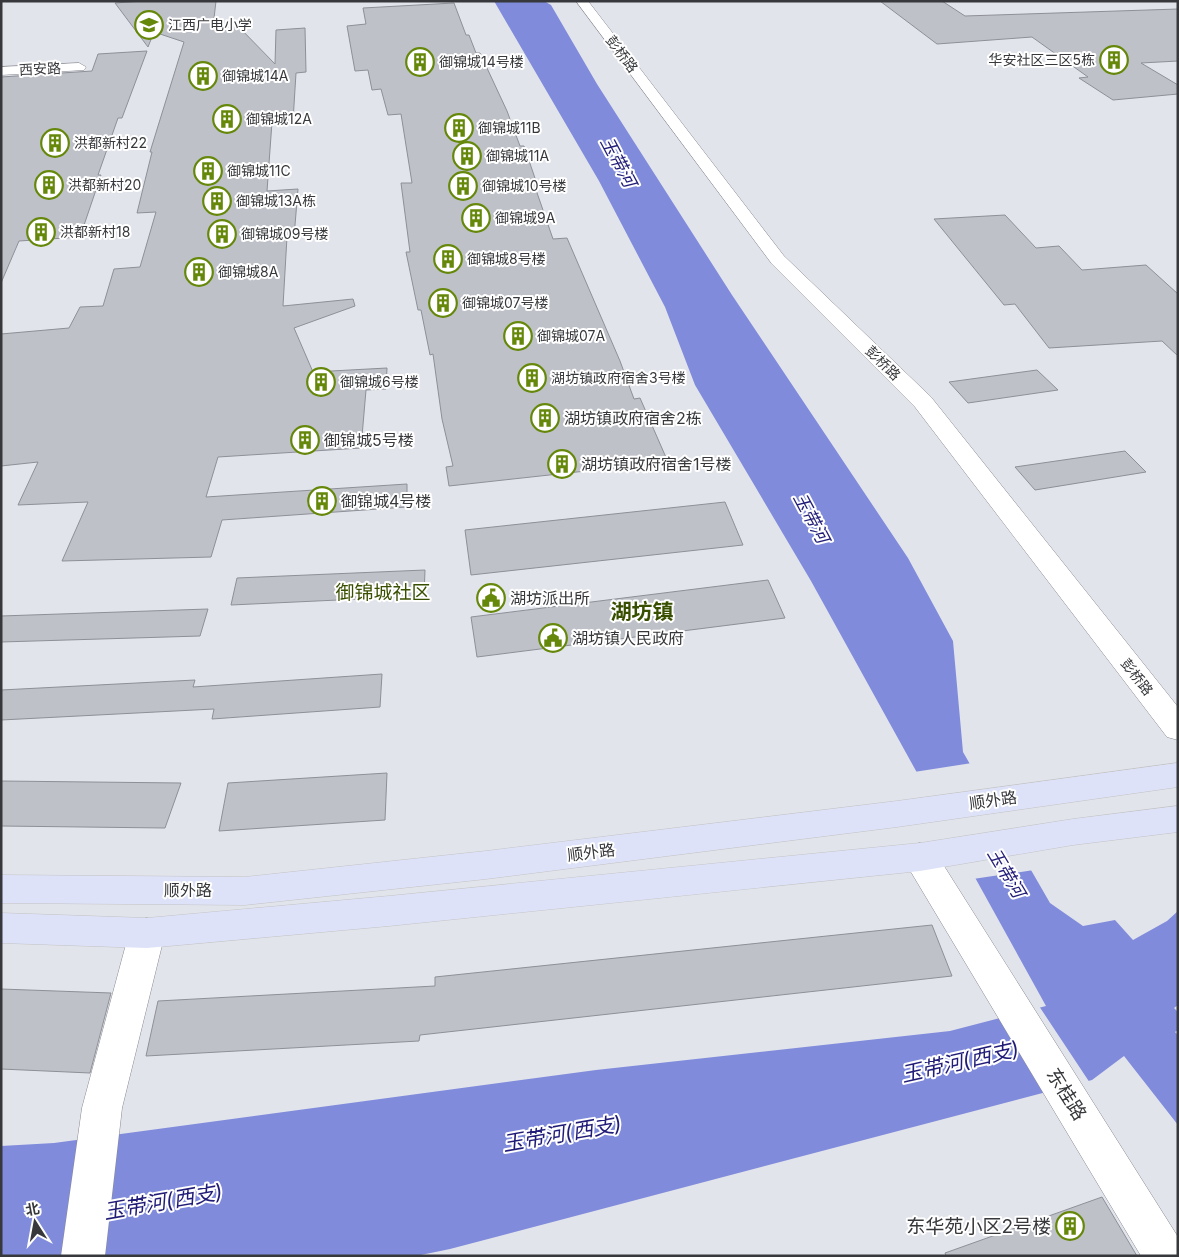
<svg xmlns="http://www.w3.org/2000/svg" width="1179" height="1257" font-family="Inter,'Noto Sans SC',sans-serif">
	<rect width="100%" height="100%" fill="#e2e4ec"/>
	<path fill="#808cdb" d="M494 1H544L551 5 597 84 732 295 908 558 953 641 963 752 1050 903 1083 926 1115 920 1133 940 1167 921 1178 911V1005L1174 1008 1178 1012V1030L1175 1032 1178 1035V1125L1124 1056 1092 1080 450 1249 416 1256H1V1146L54 1143 596 1070 950 1031 1046 1006 811 581 695 385 665 307 599 181Z"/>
	<path fill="#e2e4ec" d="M972 763 1034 870 973 879 914 772Z
		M1039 1006 1090 1083 1055 1093 1005 1014Z"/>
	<path fill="#bfc1c9" stroke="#8e9097" d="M144 1H216L213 27 236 24 275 64 276 30 305 28 306 72 296 73 293 121 272 122 267 191 298 189 294 237H287L283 306 353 299 355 306 294 328 313 372 387 368 386 389 366 390 361 448 218 457 206 497 407 484V507L222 520 211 557 62 561 88 502 18 505 38 462 1 466V334L69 328 80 307 103 306 114 269 140 267 156 212 137 213 152 152H150L184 42 154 32 148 47 115 3Z
		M880 1H942L965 16 1178 9V61L1141 63 1178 85V94L1113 100 1079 78 1088 77 1032 37 937 44Z
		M454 3 466 35H469L476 53H480L507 111 520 146H524L538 187H535L553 239 567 238 620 361 634 399 640 398 668 462 449 486 446 467 453 466 442 419 433 354 430 355 421 310H418L406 252H410L401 183H412L401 114 388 115 381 89 372 90 368 70 355 71 347 26 366 24 363 8Z
		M147 51 122 118H118L98 175H101L80 237 19 241 1 283V77L92 71 98 54Z
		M1005 215 1036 248 1059 246 1082 270 1146 265 1178 294V356L1162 341 1049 348 1015 304 1004 305 934 219Z
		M1037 370 1058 390 968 403 949 382Z
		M1125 451 1146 472 1035 490 1015 467Z
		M725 502 743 545 471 575 465 530Z
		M425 570 424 596 231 605 237 578Z
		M768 580 785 618 477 657 471 617Z
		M208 609 200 636 1 642V616Z
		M382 674 380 707 212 719 214 709 1 720V690L195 680 193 687Z
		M387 773 385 820 219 831 228 783Z
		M1 781 181 783 165 828 1 826Z
		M932 925 952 976 420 1035 419 1041 146 1056 158 1001 435 986V977Z
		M1 989 111 993 90 1073 1 1069Z
		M1102 1197 1137 1256H946L945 1253Z"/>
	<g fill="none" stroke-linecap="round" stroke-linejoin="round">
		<defs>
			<path id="minor" d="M576 1H588L784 256 931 397 1178 707V740L1167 737 915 407 772 264Z
				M79 63 86 67 84 70 1 75V67Z
				M920 843 932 847 1178 1237V1256H1141L908 867 903 857 908 847Z
				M147 918 159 922 165 933 122 1108 105 1256H61L82 1108 129 933 135 922Z"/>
			<path id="major" d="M1178 763V787L897 827 486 879 245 905 1 903V875L245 877 486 851 897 801Z
				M1178 806V832L1073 845 920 871 389 926 147 948 1 943V913L147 918 389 896 920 843 1073 819Z"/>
		</defs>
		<use href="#minor" stroke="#888991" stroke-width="1"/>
		<use href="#major" stroke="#c3c3c4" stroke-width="1"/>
		<use href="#minor" fill="#fff" fill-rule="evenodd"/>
		<use href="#major" fill="#dde2f9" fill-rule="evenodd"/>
	</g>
	<defs>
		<symbol id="school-ring" viewBox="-11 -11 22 22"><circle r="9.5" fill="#fff" stroke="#66880a" stroke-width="1.5"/><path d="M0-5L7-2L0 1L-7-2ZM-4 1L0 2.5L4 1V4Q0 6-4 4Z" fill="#66880a"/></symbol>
		<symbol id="building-ring" viewBox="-11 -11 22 22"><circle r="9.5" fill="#fff" stroke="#66880a" stroke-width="1.5"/><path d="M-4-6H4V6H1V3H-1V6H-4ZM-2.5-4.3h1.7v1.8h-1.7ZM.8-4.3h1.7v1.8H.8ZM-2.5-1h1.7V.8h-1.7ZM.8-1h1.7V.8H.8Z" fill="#66880a"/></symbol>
		<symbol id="civic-ring" viewBox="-11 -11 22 22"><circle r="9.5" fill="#fff" stroke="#66880a" stroke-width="1.5"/><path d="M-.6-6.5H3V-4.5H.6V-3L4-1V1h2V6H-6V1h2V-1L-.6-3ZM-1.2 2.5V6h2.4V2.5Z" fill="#66880a"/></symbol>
	</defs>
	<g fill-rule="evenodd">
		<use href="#school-ring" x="133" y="9" width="32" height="32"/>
		<use href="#building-ring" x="1098" y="44" width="32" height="32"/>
		<use href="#building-ring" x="404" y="46" width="32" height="32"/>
		<use href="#building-ring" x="187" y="60" width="32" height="32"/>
		<use href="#building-ring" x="211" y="103" width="32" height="32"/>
		<use href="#building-ring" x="443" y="112" width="32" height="32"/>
		<use href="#building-ring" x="39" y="127" width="32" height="32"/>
		<use href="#building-ring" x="451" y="140" width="32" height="32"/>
		<use href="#building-ring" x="192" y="155" width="32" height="32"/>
		<use href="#building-ring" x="33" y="169" width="32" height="32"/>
		<use href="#building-ring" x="447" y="170" width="32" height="32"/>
		<use href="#building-ring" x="201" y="185" width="32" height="32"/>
		<use href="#building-ring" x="460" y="202" width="32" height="32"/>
		<use href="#building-ring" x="25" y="216" width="32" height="32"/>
		<use href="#building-ring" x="206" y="218" width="32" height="32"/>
		<use href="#building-ring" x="432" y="243" width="32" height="32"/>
		<use href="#building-ring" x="183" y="256" width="32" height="32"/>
		<use href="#building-ring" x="427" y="287" width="32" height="32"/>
		<use href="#building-ring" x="502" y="320" width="32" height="32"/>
		<use href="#building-ring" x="516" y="362" width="32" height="32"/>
		<use href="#building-ring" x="305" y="366" width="32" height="32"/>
		<use href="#building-ring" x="529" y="402" width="32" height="32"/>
		<use href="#building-ring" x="289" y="424" width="32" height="32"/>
		<use href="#building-ring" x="546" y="448" width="32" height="32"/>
		<use href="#building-ring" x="306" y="485" width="32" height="32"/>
		<use href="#civic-ring" x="475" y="582" width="32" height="32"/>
		<use href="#civic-ring" x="537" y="622" width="32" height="32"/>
		<use href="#building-ring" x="1054" y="1210" width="32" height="32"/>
	</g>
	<g text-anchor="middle" stroke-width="4" stroke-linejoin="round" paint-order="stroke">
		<g font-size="14" fill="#37383b" stroke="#fff" text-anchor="start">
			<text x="168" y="30">江西广电小学</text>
			<text x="1095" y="65" text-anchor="end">华安社区三区5栋</text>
			<text x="439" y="67">御锦城14号楼</text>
			<text x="222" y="81">御锦城14A</text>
			<text x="246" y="124">御锦城12A</text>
			<text x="478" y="133">御锦城11B</text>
			<text x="74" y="148">洪都新村22</text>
			<text x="486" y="161">御锦城11A</text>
			<text x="227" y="176">御锦城11C</text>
			<text x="68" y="190">洪都新村20</text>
			<text x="482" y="191">御锦城10号楼</text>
			<text x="236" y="206">御锦城13A栋</text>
			<text x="495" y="223">御锦城9A</text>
			<text x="60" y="237">洪都新村18</text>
			<text x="241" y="239">御锦城09号楼</text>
			<text x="467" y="264">御锦城8号楼</text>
			<text x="218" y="277">御锦城8A</text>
			<text x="462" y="308">御锦城07号楼</text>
			<text x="537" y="341">御锦城07A</text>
			<text x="551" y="383">湖坊镇政府宿舍3号楼</text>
			<text x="340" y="387">御锦城6号楼</text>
		</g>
		<g font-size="14" fill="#37383b" stroke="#fff">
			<text transform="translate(622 54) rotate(53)" y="5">彭桥路</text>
			<text transform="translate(40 69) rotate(-3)" y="5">西安路</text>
			<text transform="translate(883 363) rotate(44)" y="5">彭桥路</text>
			<text transform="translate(1137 677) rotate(52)" y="5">彭桥路</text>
		</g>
		<g font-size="16" fill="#37383b" stroke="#fff" text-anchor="start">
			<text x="564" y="424">湖坊镇政府宿舍2栋</text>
			<text x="324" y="446">御锦城5号楼</text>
			<text x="581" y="470">湖坊镇政府宿舍1号楼</text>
			<text x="341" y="507">御锦城4号楼</text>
			<text x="510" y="604">湖坊派出所</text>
			<text x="572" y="644">湖坊镇人民政府</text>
		</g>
		<g font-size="16" fill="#37383b" stroke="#fff">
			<text transform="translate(993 800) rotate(-8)" y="6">顺外路</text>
			<text transform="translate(591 852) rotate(-7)" y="6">顺外路</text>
			<text x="188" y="896">顺外路</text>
		</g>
		<g font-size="18" font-style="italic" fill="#211c77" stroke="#fff">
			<text transform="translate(618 162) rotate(62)" y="6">玉带河</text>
			<text transform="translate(811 518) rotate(62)" y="6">玉带河</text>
			<text transform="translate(1006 873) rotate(59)" y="6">玉带河</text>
		</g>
		<g font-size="19" fill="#394f00" stroke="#fff">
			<text x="383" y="599">御锦城社区</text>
		</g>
		<g font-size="19" fill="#37383b" stroke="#fff">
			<text transform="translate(1067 1094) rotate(58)" y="7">东桂路</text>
		</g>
		<g font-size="19" fill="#37383b" stroke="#fff" text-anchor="end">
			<text x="1051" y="1233">东华苑小区2号楼</text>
		</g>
		<g font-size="21" font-weight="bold" fill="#394f00" stroke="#fff">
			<text x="642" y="619">湖坊镇</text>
		</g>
		<g font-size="21" font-style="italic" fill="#211c77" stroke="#fff">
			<text transform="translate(960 1062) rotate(-13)" y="7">玉带河(西支)</text>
			<text transform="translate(562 1134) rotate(-10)" y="7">玉带河(西支)</text>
			<text transform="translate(163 1202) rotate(-10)" y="7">玉带河(西支)</text>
		</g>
	</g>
	<rect width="1179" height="1257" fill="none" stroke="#37383b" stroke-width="5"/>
	<g transform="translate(35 1222) rotate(349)" stroke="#ffffff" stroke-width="4" paint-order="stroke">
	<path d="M0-4L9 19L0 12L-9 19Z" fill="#37383b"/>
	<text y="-8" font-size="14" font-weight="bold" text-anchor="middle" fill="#37383b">北</text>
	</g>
</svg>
